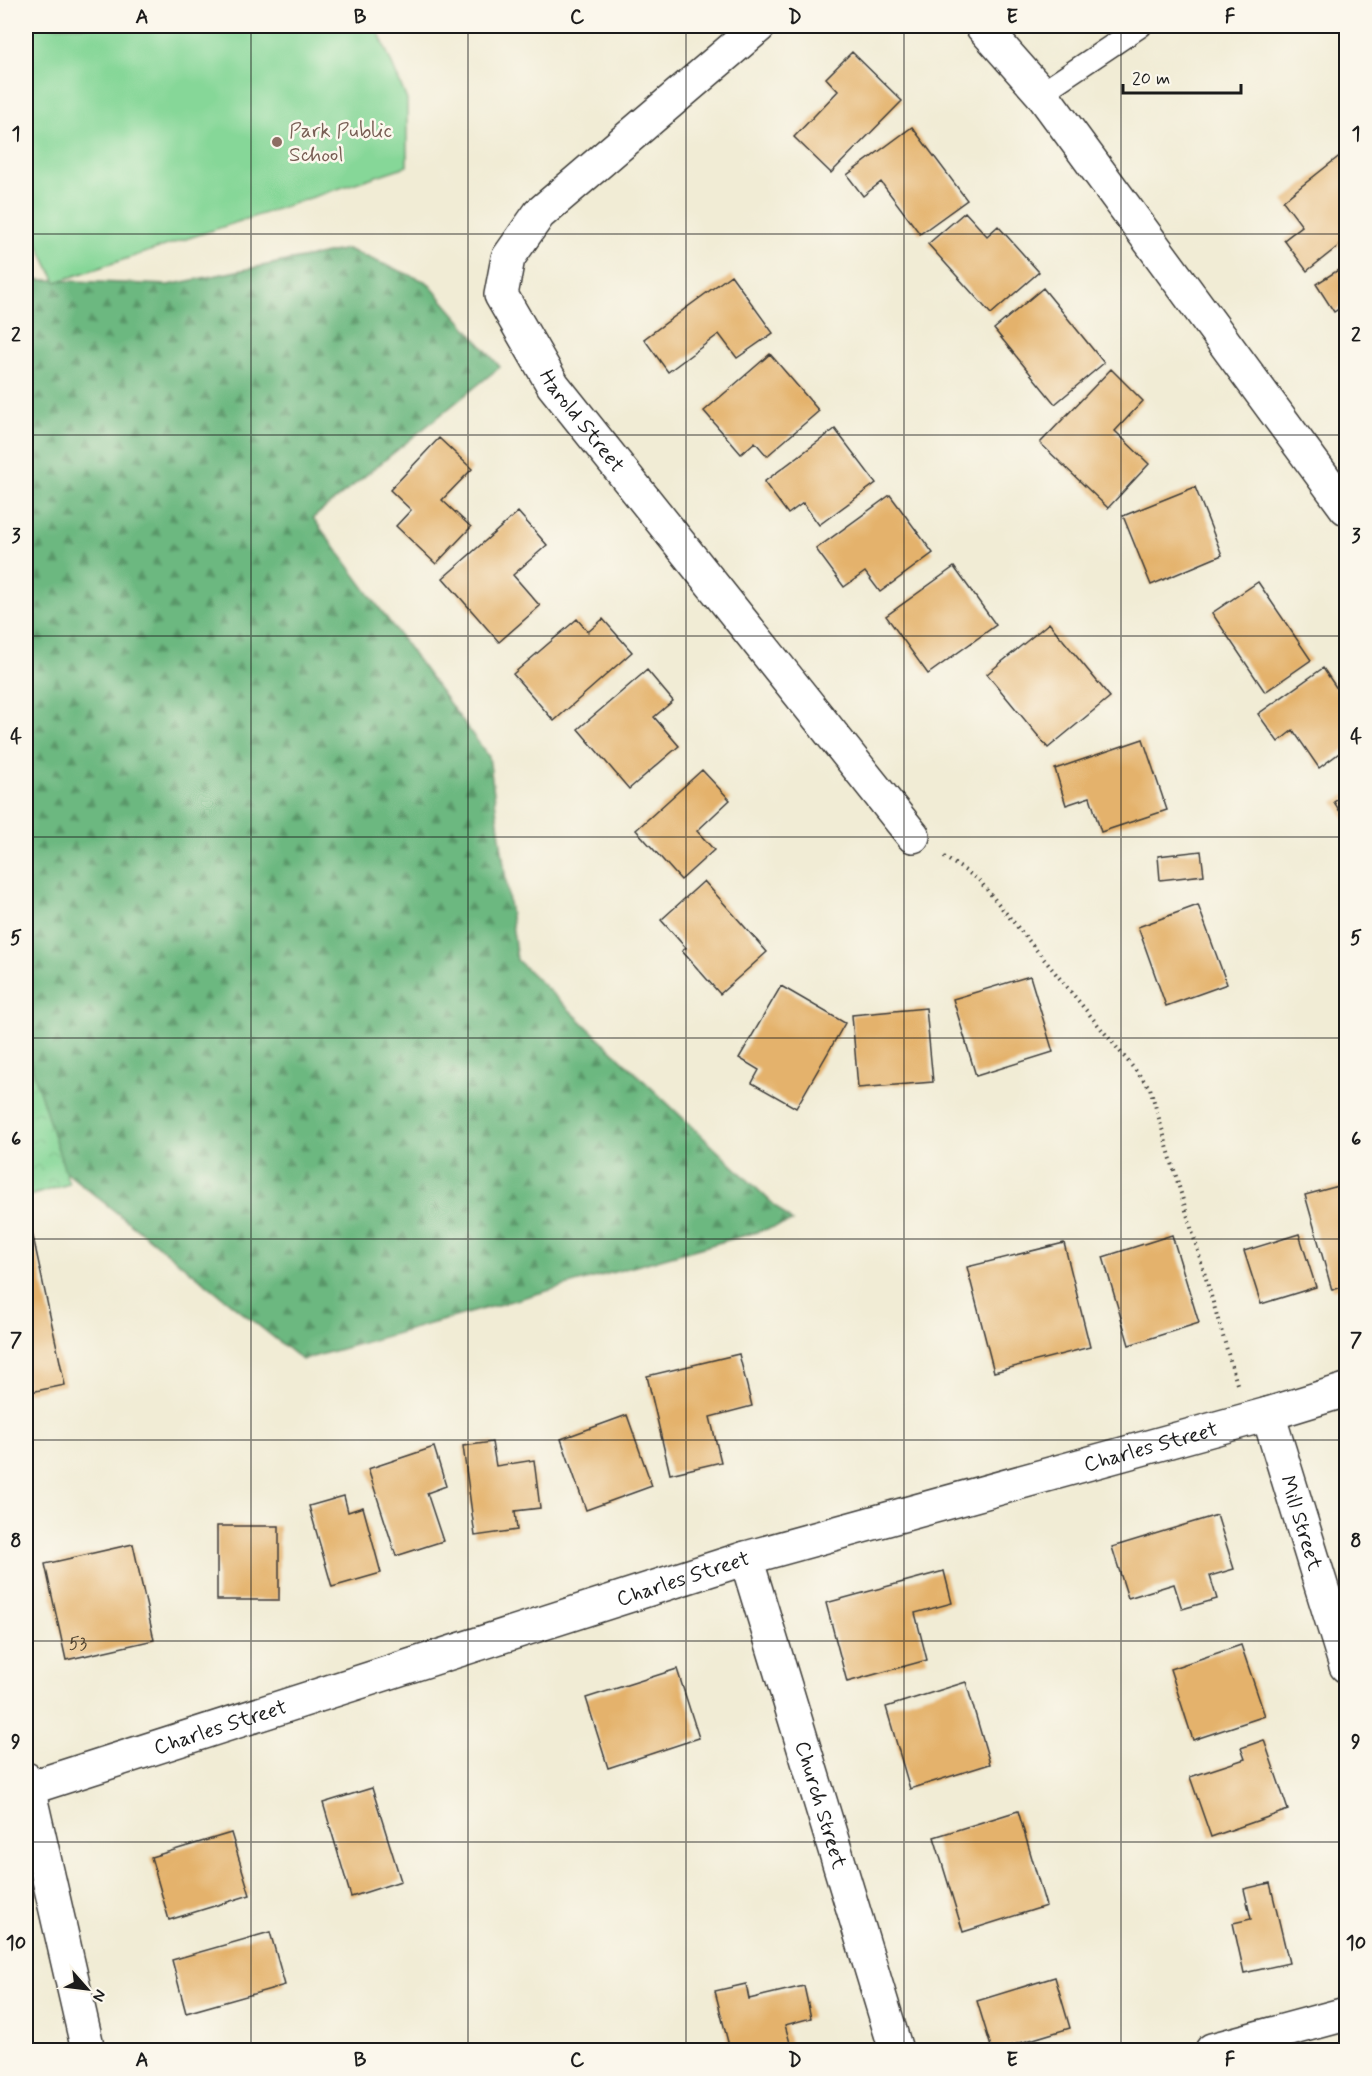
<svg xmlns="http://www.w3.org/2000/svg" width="1372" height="2076" font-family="Mynerve,sans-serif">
	<defs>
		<pattern id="forest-firs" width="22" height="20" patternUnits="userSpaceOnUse" patternTransform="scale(1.5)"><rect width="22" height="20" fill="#6cb880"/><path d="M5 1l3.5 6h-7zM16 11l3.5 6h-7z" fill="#589568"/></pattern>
		<pattern id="park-crowns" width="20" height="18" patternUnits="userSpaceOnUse" patternTransform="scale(1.5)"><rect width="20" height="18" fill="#86d798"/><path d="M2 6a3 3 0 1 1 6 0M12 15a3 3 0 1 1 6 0" fill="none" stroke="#73b882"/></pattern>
	</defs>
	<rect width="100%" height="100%" fill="#fbf7ec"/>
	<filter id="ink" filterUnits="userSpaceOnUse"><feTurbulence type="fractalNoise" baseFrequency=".0167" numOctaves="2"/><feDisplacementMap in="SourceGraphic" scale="12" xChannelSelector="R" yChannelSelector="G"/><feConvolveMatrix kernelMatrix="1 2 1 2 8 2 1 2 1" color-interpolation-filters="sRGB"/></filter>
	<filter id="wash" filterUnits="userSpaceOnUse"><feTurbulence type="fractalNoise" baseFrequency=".008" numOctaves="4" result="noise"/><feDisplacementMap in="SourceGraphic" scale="24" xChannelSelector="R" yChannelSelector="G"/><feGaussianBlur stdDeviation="1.35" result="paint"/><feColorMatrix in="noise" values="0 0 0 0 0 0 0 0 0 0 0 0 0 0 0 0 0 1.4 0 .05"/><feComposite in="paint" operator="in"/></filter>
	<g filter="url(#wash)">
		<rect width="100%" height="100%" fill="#f1ecd5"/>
		<path fill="url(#forest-firs)" stroke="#446a4e" stroke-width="1.5" d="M347 249 427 282 500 367 313 518 489 757 517 960 792 1222 302 1360 38 1150 26 1135V279L168 285Z"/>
		<path fill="url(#park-crowns)" stroke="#517a5a" stroke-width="1.5" d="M26 1049 69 1184 26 1197Z"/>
		<path fill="#86d798" stroke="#517a5a" stroke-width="1.5" d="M26 26H376L407 100V166L56 282 26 220Z"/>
		<g id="blocks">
			<path fill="#e4b26c" d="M852 52 902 101 831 173 794 137 838 91 826 78Z
				M912 127 967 200 920 234 881 182 863 196 847 175Z
				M1342 154 1346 160V240L1307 271 1284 240 1302 226 1283 201Z
				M965 212 987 236 998 226 1039 272 991 314 928 244Z
				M1346 265V304L1334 312 1316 284Z
				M731 275 773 333 737 358 719 334 668 372 644 339Z
				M1043 288 1104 363 1055 404 994 329Z
				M770 354 819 411 767 456 755 442 741 454 704 411Z
				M1111 369 1143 401 1115 431 1149 464 1108 508 1040 443Z
				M835 429 876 483 819 525 803 503 788 514 764 482Z
				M439 438 472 469 442 500 471 527 436 564 396 526 411 510 390 490Z
				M1195 487 1222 555 1151 585 1123 516Z
				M890 495 933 553 880 592 865 572 844 587 816 549Z
				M518 512 547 545 513 575 540 606 499 642 443 578Z
				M954 567 996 625 928 674 886 616Z
				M1258 582 1311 660 1265 692 1212 613Z
				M577 619 588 632 603 619 632 652 554 721 513 674Z
				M1049 623 1110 697 1048 748 987 674Z
				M1323 668 1346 702V748L1319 768 1293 730 1278 742 1258 714Z
				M647 670 673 701 654 717 679 746 629 789 578 729Z
				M1143 739 1167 810 1101 832 1090 797 1066 805 1055 769Z
				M702 770 730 800 697 831 714 850 681 880 636 830Z
				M1346 794V821L1334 802Z
				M1201 851 1204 875 1160 880 1158 856Z
				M704 881 767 952 720 994 682 951 686 948 661 920Z
				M1198 905 1227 984 1166 1006 1138 927Z
				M1030 976 1053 1052 976 1076 953 999Z
				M781 986 845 1023 796 1108 752 1083 759 1070 739 1058Z
				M926 1008 933 1082 858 1088 852 1015Z
				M1346 1184V1286L1332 1290 1305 1195Z
				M32 1232 65 1385 26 1393V1233Z
				M1299 1234 1316 1287 1261 1304 1244 1251Z
				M1172 1235 1199 1323 1129 1345 1103 1257Z
				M1064 1243 1090 1347 994 1372 967 1267Z
				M739 1354 752 1406 710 1417 721 1462 670 1474 647 1376Z
				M627 1415 652 1486 586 1510 561 1439Z
				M492 1442 496 1466 534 1460 540 1508 515 1511 517 1530 475 1536 463 1446Z
				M434 1447 446 1486 427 1493 443 1541 396 1556 368 1469Z
				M344 1496 348 1512 363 1507 381 1573 332 1587 309 1506Z
				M1217 1515 1234 1569 1210 1576 1217 1599 1182 1609 1174 1584 1128 1598 1112 1547Z
				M217 1526H279V1600H217Z
				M133 1544 154 1640 66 1660 45 1564Z
				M944 1571 952 1603 915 1613 927 1660 847 1682 826 1603Z
				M1241 1645 1265 1716 1193 1740 1170 1669Z
				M677 1669 699 1738 608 1768 586 1698Z
				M966 1682 990 1764 910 1789 886 1707Z
				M1264 1740 1288 1810 1211 1837 1190 1777 1245 1759 1241 1748Z
				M372 1788 401 1881 351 1897 323 1803Z
				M1018 1811 1046 1906 963 1932 934 1837Z
				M231 1833 250 1895 169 1920 151 1857Z
				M1270 1883 1289 1963 1244 1973 1233 1923 1251 1919 1244 1889Z
				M270 1932 285 1985 186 2013 172 1960Z
				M1055 1977 1070 2028 997 2050H992L977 2001Z
				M746 1984 749 1999 804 1986 811 2018 785 2025 792 2050H730L715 1991Z"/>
		</g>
	</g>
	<g filter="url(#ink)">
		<use href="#blocks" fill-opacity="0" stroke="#3c3b38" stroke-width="1.5"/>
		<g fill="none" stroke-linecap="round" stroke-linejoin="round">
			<defs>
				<path id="service" d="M1041 93 1141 26"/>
				<g id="minor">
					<path id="s1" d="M759 26 539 214 508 258 501 295 553 385 913 836"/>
					<path id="s2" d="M1268 1414 1346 1666"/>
					<path id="s3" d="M746 1558 896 2050"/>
					<path d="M26 1779 88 2050"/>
					<path d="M1212 2050 1346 2014"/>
				</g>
				<g id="tertiary">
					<path d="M982 26 1041 93 1346 508"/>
					<path id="s4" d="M26 1789 746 1558 1268 1414 1346 1390"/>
				</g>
			</defs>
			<use href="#service" stroke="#3c3b38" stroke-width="24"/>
			<use href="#minor" stroke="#3c3b38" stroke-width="36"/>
			<use href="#tertiary" stroke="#3c3b38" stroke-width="36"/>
			<path stroke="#3c3b38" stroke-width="4" stroke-dasharray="1.5 4.5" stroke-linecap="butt" d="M944 857 978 879 1150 1088 1237 1384"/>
			<use href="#service" stroke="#fff" stroke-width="21"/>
			<use href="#minor" stroke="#fff" stroke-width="33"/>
			<use href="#tertiary" stroke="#fff" stroke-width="33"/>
		</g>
	</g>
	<path fill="none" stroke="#1c1c1c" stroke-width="1.5" stroke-opacity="0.55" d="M251 26V2050M468 26V2050M686 26V2050M904 26V2050M1121 26V2050M26 234H1346M26 435H1346M26 636H1346M26 837H1346M26 1038H1346M26 1239H1346M26 1440H1346M26 1641H1346M26 1842H1346"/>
	<circle fill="#8d6e63" stroke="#fbf7ec" stroke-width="2" cx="277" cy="142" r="6"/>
	<g text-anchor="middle" stroke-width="5" stroke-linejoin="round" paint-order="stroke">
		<g font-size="18" fill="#4e4230">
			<text x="78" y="1649">53</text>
		</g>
		<g font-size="21" fill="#785e54" stroke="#fbf7ec" text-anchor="start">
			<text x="289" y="137">Park Public<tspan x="289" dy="24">School</tspan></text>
		</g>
		<g font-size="21" fill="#1c1c1c" stroke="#fbf7ec">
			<text dy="7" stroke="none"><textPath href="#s1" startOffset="531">Harold Street</textPath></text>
			<text dy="7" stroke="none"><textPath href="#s4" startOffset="1176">Charles Street</textPath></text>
			<text dy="7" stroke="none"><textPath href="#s2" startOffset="114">Mill Street</textPath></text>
			<text dy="7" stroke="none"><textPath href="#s4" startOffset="690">Charles Street</textPath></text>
			<text dy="7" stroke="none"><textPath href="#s4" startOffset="204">Charles Street</textPath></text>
			<text dy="7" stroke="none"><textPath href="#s3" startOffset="258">Church Street</textPath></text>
		</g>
	</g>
	<rect width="1372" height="2076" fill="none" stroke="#fbf7ec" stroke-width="66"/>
	<g transform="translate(87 1989) rotate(118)" stroke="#fbf7ec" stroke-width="4.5" paint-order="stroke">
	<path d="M0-4.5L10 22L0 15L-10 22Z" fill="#1c1c1c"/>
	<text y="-9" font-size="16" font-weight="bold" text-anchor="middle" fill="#1c1c1c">N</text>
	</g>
	<path d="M1123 84v9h118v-9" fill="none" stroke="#1c1c1c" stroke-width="3"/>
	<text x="1132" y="84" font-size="18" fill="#1c1c1c" stroke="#fbf7ec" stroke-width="4.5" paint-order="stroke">20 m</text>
	<rect x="33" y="33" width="1306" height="2010" fill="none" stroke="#1c1c1c" stroke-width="2"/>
	<g font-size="20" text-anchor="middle" font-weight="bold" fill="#1c1c1c">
		<text x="142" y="23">A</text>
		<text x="360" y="23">B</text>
		<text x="577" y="23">C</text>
		<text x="795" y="23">D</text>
		<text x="1012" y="23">E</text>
		<text x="1230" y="23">F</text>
		<text x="16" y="140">1</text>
		<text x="1356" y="140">1</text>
		<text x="16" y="341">2</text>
		<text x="1356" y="341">2</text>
		<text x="16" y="542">3</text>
		<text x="1356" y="542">3</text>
		<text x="16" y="743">4</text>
		<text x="1356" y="743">4</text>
		<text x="16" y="944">5</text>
		<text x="1356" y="944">5</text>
		<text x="16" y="1145">6</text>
		<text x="1356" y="1145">6</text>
		<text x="16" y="1346">7</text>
		<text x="1356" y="1346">7</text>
		<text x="16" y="1547">8</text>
		<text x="1356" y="1547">8</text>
		<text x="16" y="1748">9</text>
		<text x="1356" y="1748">9</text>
		<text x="16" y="1949">10</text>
		<text x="1356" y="1949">10</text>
		<text x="142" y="2066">A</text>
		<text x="360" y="2066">B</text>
		<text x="577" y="2066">C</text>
		<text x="795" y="2066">D</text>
		<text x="1012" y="2066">E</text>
		<text x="1230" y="2066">F</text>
	</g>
</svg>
